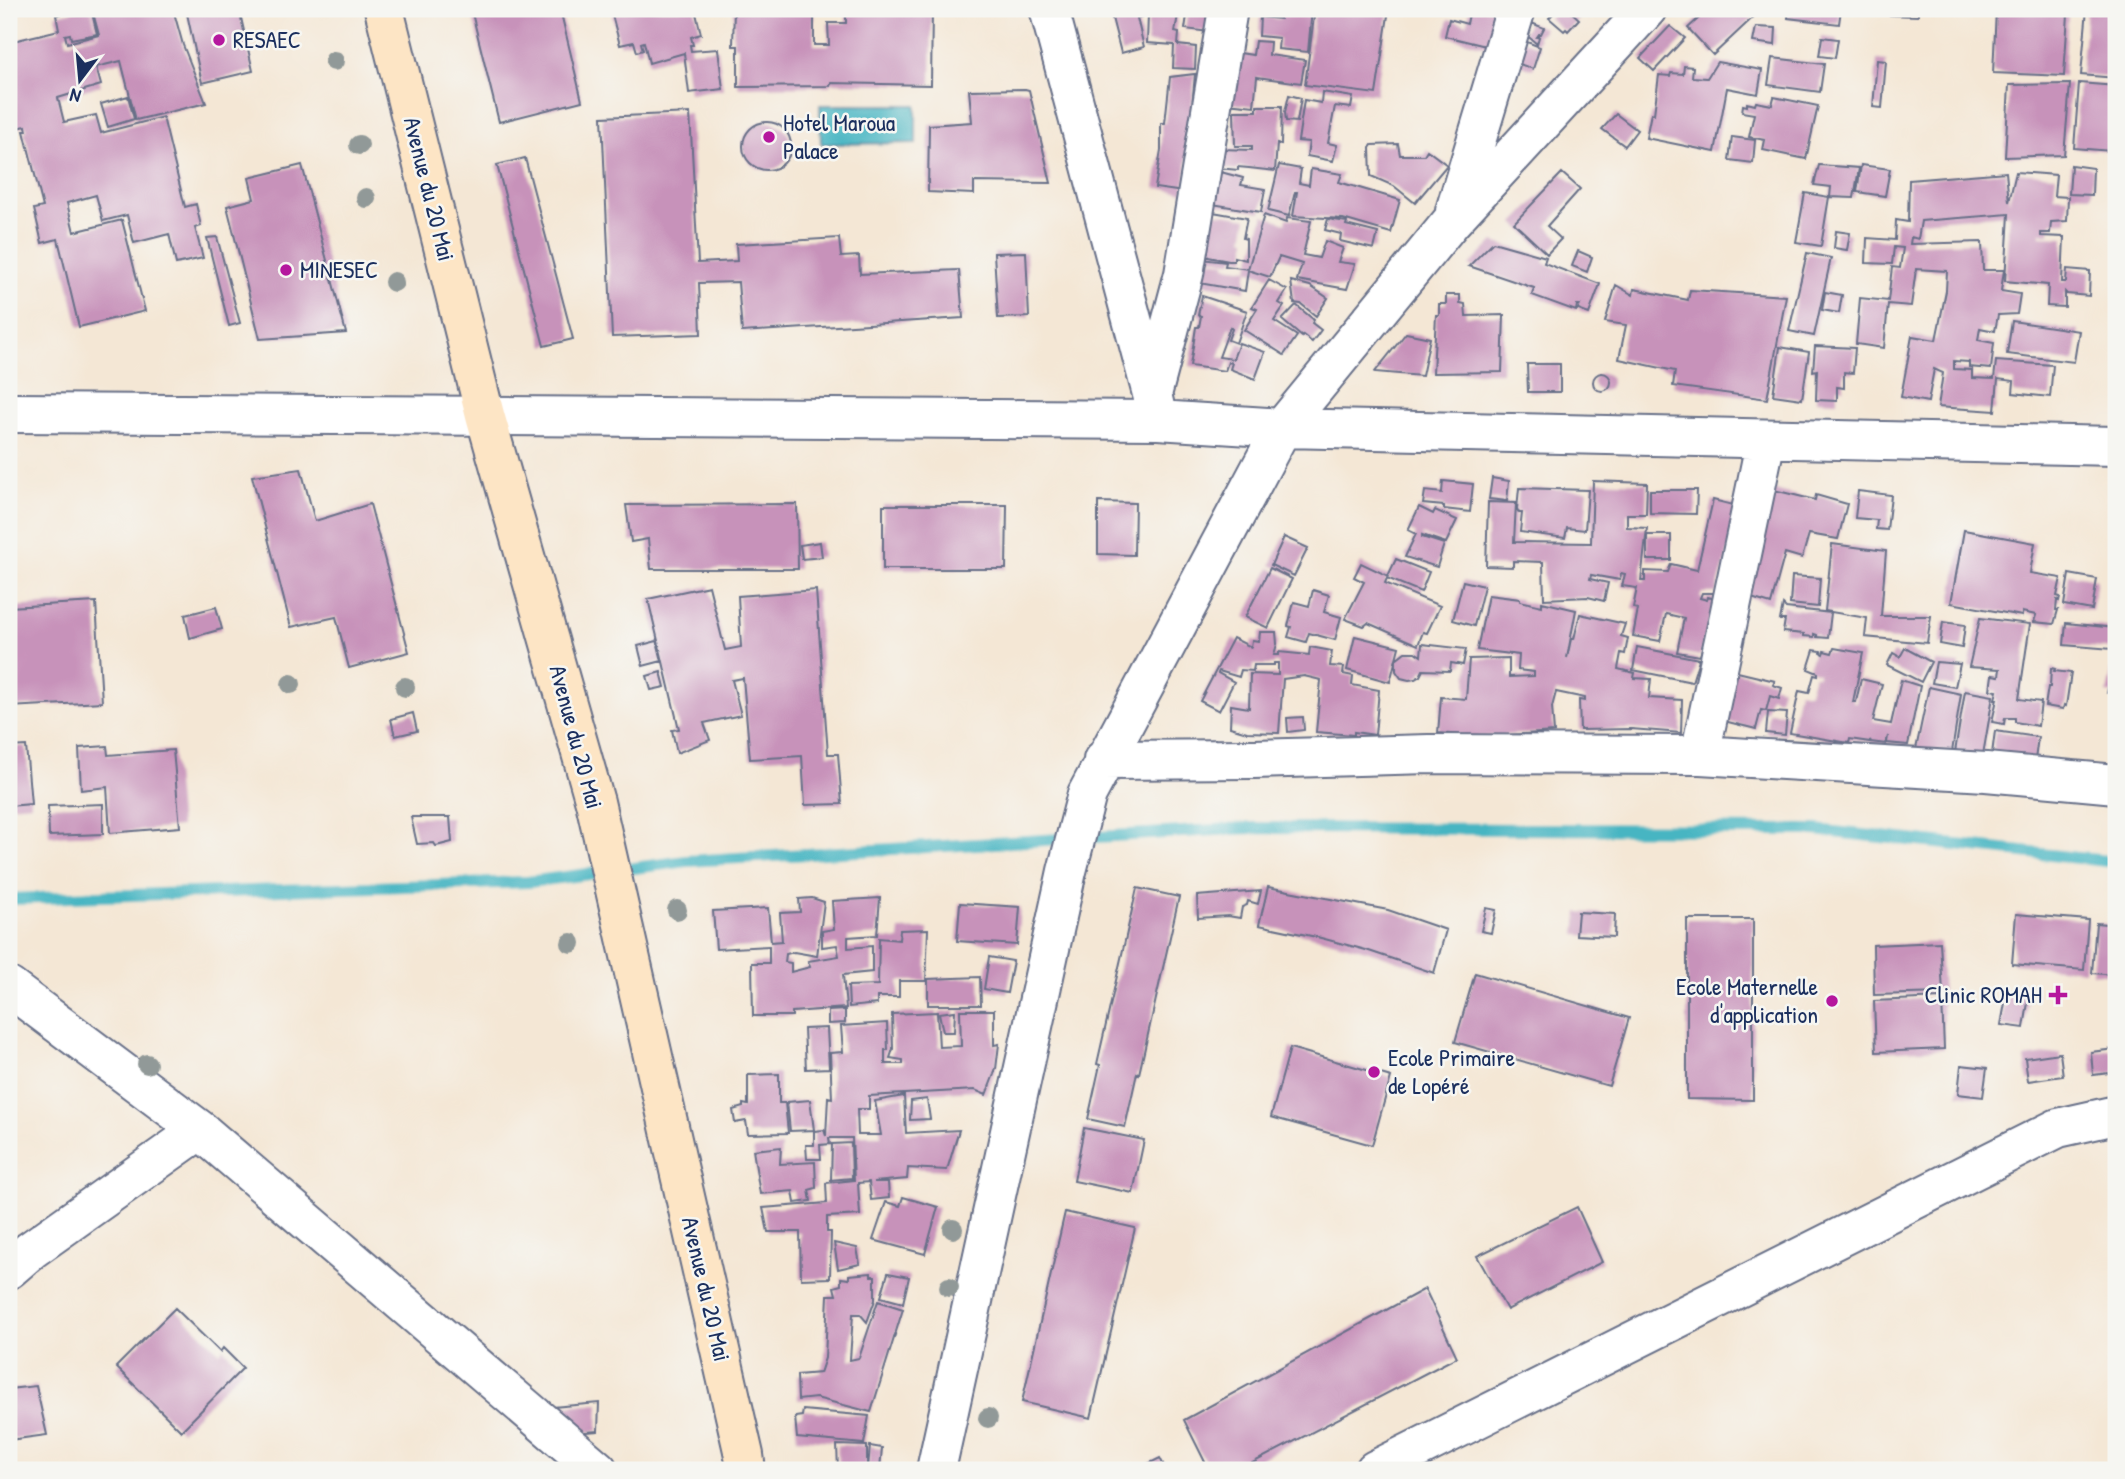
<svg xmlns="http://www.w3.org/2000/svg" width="2125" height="1479" font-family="'Patrick Hand',sans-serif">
	<rect width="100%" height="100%" fill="#f6f6f2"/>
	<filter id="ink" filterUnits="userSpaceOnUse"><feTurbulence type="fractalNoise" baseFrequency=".0143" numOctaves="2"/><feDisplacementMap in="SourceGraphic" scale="14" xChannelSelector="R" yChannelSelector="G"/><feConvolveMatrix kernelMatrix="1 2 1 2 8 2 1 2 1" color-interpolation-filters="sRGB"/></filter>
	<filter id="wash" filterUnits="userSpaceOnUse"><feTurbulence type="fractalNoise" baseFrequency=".00686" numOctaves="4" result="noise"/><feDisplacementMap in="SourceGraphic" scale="28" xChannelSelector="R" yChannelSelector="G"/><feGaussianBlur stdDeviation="1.57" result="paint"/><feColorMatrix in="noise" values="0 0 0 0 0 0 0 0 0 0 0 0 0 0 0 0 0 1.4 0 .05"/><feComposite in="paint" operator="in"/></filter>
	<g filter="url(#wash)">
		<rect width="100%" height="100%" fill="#f4e7d5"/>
		<path fill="#47b5c2" stroke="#317290" stroke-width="2" d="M820 105H916V143L821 144Z"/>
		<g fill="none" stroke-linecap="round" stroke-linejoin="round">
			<path stroke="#47b5c2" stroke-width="12" d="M9 899 528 882 687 861 1250 828 1815 830 2116 862"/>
		</g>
		<g id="blocks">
			<path fill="#c792ba" d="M82 9H91L97 34 71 39 70 34 65 35 67 43 99 35 92 9H173L183 45 206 103 136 120 121 61 96 67 101 85 58 98 64 122 96 115 101 133 163 117 185 207 196 204 201 226 195 228 203 258 176 264 169 234 134 243 127 215 103 221 96 195 67 203 74 232 122 220 145 311 79 327 58 239 42 243 34 209 43 207 24 131H27L26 126 13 129 9 113V42L59 30 56 15Z
				M186 9H239L253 71 202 83Z
				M471 9H560L582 101 499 122Z
				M636 9H695L701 34 691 37 693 45H690L691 51 718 49 723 89 689 93 684 53 649 63 644 42 641 43 643 50 637 52 634 42 620 45 612 15Z
				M734 9H814V45H829L828 23H846V9H932L931 85 831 83 830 86 738 87V46H733Z
				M1116 9H1179L1175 32 1179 33 1178 45 1196 47 1195 69 1173 68 1174 45 1147 43 1148 14 1137 18 1144 47 1121 53 1110 10Z
				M1188 9H1213L1209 32 1185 29Z
				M1281 9H1312L1308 52 1278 49 1279 38 1259 36 1260 17 1280 19Z
				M1315 9H1389L1376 94 1305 85Z
				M1470 9H1500L1490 47 1445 36 1449 19 1467 24Z
				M1557 9H1568L1579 19 1568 31 1566 29 1564 31 1549 18Z
				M1709 9H1762L1713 55 1688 28Z
				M1789 9H1841L1839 24 1788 18Z
				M1890 9H1918V16L1889 15Z
				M2087 9H2116V78L2081 75Z
				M1996 10 2068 14 2064 76 1993 73Z
				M1529 22 1544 28 1541 34H1539L1537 37H1539L1537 44 1524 33Z
				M1670 26 1685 38 1654 71 1640 58Z
				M1756 27 1776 28 1775 45 1753 42Z
				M1822 37 1838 39 1835 58 1819 56Z
				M1522 40 1540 47 1533 69 1514 62Z
				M1255 41 1270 42 1269 55 1305 60 1301 83 1257 77 1254 106 1227 103 1233 52 1253 55Z
				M1772 58 1824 64 1820 92 1768 85Z
				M1877 60 1886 61 1882 108 1873 107Z
				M1717 62 1762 70 1758 94 1727 88 1715 152 1646 138 1651 113 1654 114 1659 75 1670 76 1671 73 1683 74 1684 66 1693 67 1692 77 1707 78Z
				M1195 74 1184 192 1155 188 1161 150V123H1165L1170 77Z
				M2079 83 2116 86V128H2114L2112 151 2074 148Z
				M2070 84 2064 155 2005 157 2009 85Z
				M1025 89 1029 90 1051 183 974 182V194L928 192 929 125 972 122 969 90Z
				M1322 92 1353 97 1351 108 1335 106 1328 143 1337 145 1333 161 1307 156 1309 142 1298 141 1304 100 1321 103Z
				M1289 95 1301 98 1297 122 1286 121 1285 112Z
				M128 96 134 119 108 127 101 104Z
				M1774 97 1818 106 1806 159 1763 150 1765 140 1749 137 1754 114 1742 112 1743 105 1747 106V103L1755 105 1756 102 1772 105Z
				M1257 106H1282L1281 145 1277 144 1275 171 1249 168 1238 167V170L1218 168 1220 149 1252 150V146H1235L1234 111H1257Z
				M690 113 698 263 737 261 736 244 839 238 841 257 859 256 860 274 959 270 963 318 742 332 738 282 699 283 701 334 612 337 602 117Z
				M1616 114 1637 130 1625 146 1602 129Z
				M743 146a24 24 0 1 1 48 0a24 24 0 1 1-48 0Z
				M1732 137 1755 140 1753 163 1729 160Z
				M1398 144 1400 155H1424L1427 150 1447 165 1415 203 1394 186 1371 176 1370 148 1372 145Z
				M525 158 573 339 544 346 497 165Z
				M302 165 346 333 260 339 227 206 254 199 249 178Z
				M1279 165 1301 169 1299 183 1309 185 1311 169 1342 174 1339 182 1400 200 1391 233 1343 219 1293 216 1297 192H1295L1289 216 1268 211Z
				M1819 165 1859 168 1854 198 1830 197 1831 187 1814 185Z
				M1861 165 1890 169 1885 196 1857 192Z
				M2071 165 2093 168 2092 195 2069 194Z
				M1217 171 1243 178 1241 185 1265 189 1261 212 1212 204Z
				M2006 172 2009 202 2016 172 2056 175 2054 196 2068 197 2067 221 2051 222 2050 233H2041V236L2064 237 2062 282H2066L2067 269 2090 271 2089 296 2067 294 2065 292V307L2047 306 2048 285 2005 281 2009 214 1921 221 1918 239 1911 237 1910 244 1982 242 1983 270H2004L2001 291 2020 294 2017 314 1998 315 1995 331 1980 328 1978 340 1994 343 1991 369 1969 367V362L1954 361V369L1972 370V378L1994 379 1996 361 2053 365 2050 397 2013 393 2014 381 1998 379 1995 411 1938 407 1943 373 1934 369 1928 402 1901 397 1912 336 1936 340 1946 291 1947 271 1916 269 1911 306 1888 304 1884 348 1856 344 1860 298 1888 301 1892 267 1900 268 1903 248 1894 247 1892 264 1866 263 1867 238 1895 240 1896 220 1908 222 1909 180Z
				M1562 173 1580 189 1547 226 1561 239 1547 254 1514 223Z
				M1805 193 1829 197 1821 246 1796 242Z
				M1213 212 1247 218 1243 238 1246 239V260L1234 257V261H1229L1203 256Z
				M1264 215 1286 223 1287 218 1311 221 1303 255 1319 258 1325 241 1343 248 1338 262 1355 264 1347 289 1297 280 1302 264 1279 257 1270 277 1248 270 1245 291 1199 283 1202 259 1226 262 1225 266 1248 269Z
				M1328 219 1347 222 1346 225 1378 233 1374 249 1340 241 1341 234 1325 230Z
				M1836 231 1850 233 1847 250 1834 248Z
				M217 237 240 323 229 326 207 238Z
				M1493 242 1546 257 1544 263 1600 284 1589 314 1578 310 1580 305H1577L1576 311 1532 295 1534 288 1469 266Z
				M1578 251 1592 257 1587 272 1572 266Z
				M1026 252 1029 317 998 318 994 253Z
				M1807 253 1831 258 1814 336 1789 331Z
				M1269 280 1287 290 1279 303 1284 306 1274 321 1297 336 1284 355 1244 330 1257 309 1252 307Z
				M1291 281 1310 286 1328 298 1316 316 1301 304 1294 303Z
				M1616 285 1633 295 1634 289 1688 300 1690 290 1786 296 1767 399 1673 386 1675 371 1619 359 1626 325 1605 322Z
				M1825 292 1842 295 1839 313 1822 310Z
				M1446 295H1460V303L1465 304 1466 316 1504 315 1502 372 1433 373 1436 315H1439V304H1446Z
				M1202 296 1247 311 1236 343 1228 340 1232 329 1230 327 1219 357 1233 359 1239 343 1265 352 1255 379 1230 369 1232 363 1228 362 1225 371 1190 366 1196 327H1199L1201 316 1198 315Z
				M1296 305 1314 320 1312 323 1321 330 1312 342 1303 335 1302 337 1282 320Z
				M2012 321 2079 331 2074 362 2007 354Z
				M1406 333 1430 338 1422 376 1375 372Z
				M1815 346 1855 348 1853 373 1844 372V388L1837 387V401L1816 400 1817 370 1813 371Z
				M1780 347 1809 352 1802 399 1773 395Z
				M1527 364H1560V392H1528Z
				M1593 382a9 9 0 1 1 18 0a9 9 0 1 1-18 0Z
				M301 469 315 521 370 504 409 652 349 668 336 617 291 627 252 476Z
				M1492 478 1509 481 1507 501 1489 499Z
				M1443 481 1473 484 1470 512 1444 509V506L1423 504 1425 491 1442 493Z
				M1593 481 1647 483 1646 514H1627V527L1647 528 1641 581H1645V571L1668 572 1671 564 1697 570 1713 500 1741 507 1716 593H1702L1700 598 1707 600 1708 597 1715 599 1700 656 1677 652 1684 618 1666 614 1660 641 1633 636 1638 609 1633 608 1637 588 1622 586 1625 574 1621 573 1620 580 1591 575 1590 579 1608 583 1604 601 1588 597 1544 599 1543 562 1513 561V567L1486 566 1488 502 1516 503 1514 542 1591 543Z
				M1519 488 1588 490 1585 530 1567 528 1565 538 1520 532 1522 513H1519L1517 509Z
				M1650 490H1697L1696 514 1650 513Z
				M1774 490 1815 500 1816 495 1847 504 1838 539 1809 534 1802 558 1785 553 1771 604 1748 597Z
				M1858 491 1891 495 1887 530 1876 529 1877 520 1855 518Z
				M1098 502 1135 503 1134 555 1098 554Z
				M797 504 798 569H651L648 539 631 542 626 505Z
				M883 505H1007L1006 569H883Z
				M1419 507 1433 514 1435 510 1457 520 1446 543 1422 535V537L1444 544 1437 567 1405 557 1416 534 1408 530Z
				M1964 530 2035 543 2030 573 2061 578 2057 596 2060 597 2059 601 2057 600 2056 610H2058L2054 624 2034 622 2036 615 2022 612V616L1951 603Z
				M1647 535H1671V560H1647Z
				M1284 537 1308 548 1294 576 1271 565Z
				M820 542 822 557 802 559 800 545Z
				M1832 544 1886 551 1881 616H1931L1927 643 1865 637 1867 618 1825 611Z
				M1396 559 1429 572 1421 592 1387 578 1385 583 1440 606 1427 633 1423 632 1418 645 1368 623 1364 626 1345 619 1364 582 1354 577 1361 563 1388 576Z
				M1270 568 1292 579 1268 628 1245 617Z
				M2069 574 2097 579 2092 610 2064 605Z
				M1792 576 1820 578 1818 607 1790 604Z
				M1463 581 1484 586 1474 626 1453 620Z
				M709 586 725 650 741 647 738 596 816 590 828 754H838L842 804 805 805 802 756 750 759 743 678 732 680 741 715 704 723 710 740 677 753 672 730 679 729 648 599Z
				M1313 590 1329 595 1324 612 1341 617 1335 640 1309 633 1306 642 1288 637 1291 627 1288 626 1294 602 1309 606Z
				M1488 595 1520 599V601L1542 606V602L1576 610 1567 658 1571 639H1574L1580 614 1625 624 1621 636 1628 638 1625 654 1621 653 1618 669 1635 673 1634 678 1651 679 1649 698 1682 700 1681 733 1631 729 1580 730 1579 700 1585 701V698L1556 692 1552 707 1554 732 1463 738V735L1438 733 1441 697 1466 699 1469 659 1509 658V677L1534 676V672L1518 670 1519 655 1477 650Z
				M96 602 102 702 9 707V607Z
				M1783 605 1786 608 1831 613 1828 638 1817 637V635L1814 634V637L1804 636V634L1783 632 1785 620H1780Z
				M216 607 222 629 190 638 185 615Z
				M1980 618 2030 624 2019 699 2041 702 2038 726 2015 722V718H2005L2004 724 1992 722 1997 699H1995L1997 691 1990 690 1992 675 1999 676 2000 669 1969 667Z
				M1943 622 1965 625 1962 648 1940 644Z
				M2066 623 2115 628 2112 649 2064 645Z
				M1260 632H1276L1277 644 1274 655H1279V652L1309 655 1310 647 1332 651 1330 666 1344 667 1343 674 1353 676 1352 685 1379 690 1375 735 1354 732V735L1316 732 1321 680 1304 676 1283 679 1279 733 1247 732 1230 727 1231 705 1249 708 1250 674 1278 675V663H1274V665H1254L1253 671 1241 670 1239 677 1219 671 1218 673 1234 682 1219 711 1200 701 1233 638 1251 647 1252 640 1259 641Z
				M1355 636 1399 647 1390 682 1347 670Z
				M657 641 662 661 643 666 638 646Z
				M1422 644 1466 649 1463 665 1451 663 1450 671 1423 670 1420 676 1415 679 1409 680 1401 678 1396 671V659L1405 652H1415L1421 656Z
				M1637 647 1699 659 1692 682 1633 670Z
				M1834 648 1863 653 1853 702H1856L1861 679 1882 684 1873 721 1891 724 1901 680 1920 686 1908 745 1887 743 1888 736 1886 744 1871 742 1870 740V742L1850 739 1849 743 1790 733 1799 691 1809 693 1814 675 1818 676V673L1808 669 1814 650 1821 651V653L1823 654 1824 651 1832 653Z
				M1905 648 1931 662 1921 682 1887 665 1893 653 1900 657Z
				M2115 655H2116V694L2107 693Z
				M1936 662 1960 664 1955 687 1932 683Z
				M2051 668 2055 669 2054 671 2071 673 2066 706 2064 705 2063 709 2045 706 2048 687H2050Z
				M1725 669 1775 681 1773 685 1782 688 1779 699 1770 696 1766 711 1761 710 1756 729 1712 718Z
				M661 672 665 687 651 690 647 676Z
				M1929 687 1961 694 1952 752 1916 749Z
				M1965 691 1993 696 1983 755 1955 752Z
				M1768 712 1787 713 1785 735 1766 733Z
				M413 713 417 731 395 736 391 719Z
				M1303 717 1304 730 1288 732 1287 718Z
				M1995 731 2038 737 2035 760 1992 754Z
				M26 746 31 804 9 806V747Z
				M107 746 108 755 173 750 180 827 110 833 107 787 81 790 79 748Z
				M103 804V834L49 836 48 806Z
				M411 817H450L452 842 436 846 434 843 417 844Z
				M1268 887 1388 910 1446 930 1434 973 1366 950 1321 938 1259 925Z
				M1137 888 1179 897 1139 1074 1137 1073 1125 1127 1088 1119 1100 1065 1097 1064Z
				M1261 891 1258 904 1248 901 1247 905 1242 907 1240 918 1228 916 1198 918 1197 896Z
				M812 898 824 902 817 956 794 952 786 954 785 962 791 963V972L810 967 808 961 839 956 837 945 822 947V931L834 929 832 901 880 898 877 935 848 937V948L872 946V972L843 975 846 1008 792 1012V1016H753L752 963H769V946L716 949 713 911 768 908 771 942 782 941 780 913 800 912 799 899Z
				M960 903 1020 907 1017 945 957 941Z
				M1486 908 1496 910 1491 933 1481 931Z
				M1578 912 1615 914 1614 937 1576 935Z
				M2016 914 2088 920 2084 970 2012 964Z
				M1687 919H1753V1100L1687 1099Z
				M2096 923 2116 925V975L2092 973Z
				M928 929 926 981H899V997H877V1004L849 1007 848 986 878 985 879 938 899 940 900 930Z
				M1940 942 1943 993 1874 995 1873 945Z
				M989 957 1013 961 1007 993 984 989Z
				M1475 973 1629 1018 1609 1086 1455 1042Z
				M980 977 981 1005H928V979Z
				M2007 992 2029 996 2024 1028 2001 1025Z
				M1942 998 1944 1049 1876 1052 1874 1001Z
				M845 1010V1023L828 1024V1011Z
				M960 1010H994V1045L999 1044 996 1069 986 1095 975 1090 869 1096V1109H857L858 1135H881L875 1101 904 1096 906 1133 959 1130 947 1170 908 1168 907 1179 874 1182H888L889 1198 871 1200 869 1182 858 1183 860 1215 827 1217V1232H831L830 1278 801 1279 800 1232H768L763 1208 827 1203 826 1183 854 1180 852 1138H829L830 1144 820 1145 821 1159H807L806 1145H814V1131L824 1130 826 1136 828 1097 832 1098 830 1053 843 1052 841 1026 887 1023 888 1050H885V1064H903V1060L890 1058 893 1049 892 1014 937 1012 939 1047 961 1046Z
				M955 1011 954 1032H943L939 1013Z
				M827 1028 829 1068 806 1069 804 1029Z
				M1290 1048 1391 1077 1372 1145 1271 1117Z
				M2116 1049V1072L2093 1075 2091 1052Z
				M2060 1053 2063 1076 2028 1081 2025 1058Z
				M1961 1065 1987 1068 1983 1097 1958 1094Z
				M779 1074V1103H785L788 1133 748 1134 746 1121 735 1123 733 1110 743 1107V1104L748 1105V1075Z
				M927 1099 930 1119 910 1120 911 1101Z
				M810 1100 814 1130 790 1131 787 1102Z
				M1084 1128 1144 1140 1133 1193 1074 1181Z
				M851 1143 852 1178 831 1180 832 1144Z
				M781 1147 780 1164 815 1162 816 1188 809 1190 811 1201 795 1203 793 1191 760 1194 753 1150Z
				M903 1197 938 1207 925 1254 873 1240 886 1202 900 1206Z
				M1577 1207 1602 1262 1507 1310 1477 1256Z
				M1065 1212 1135 1228 1091 1418 1022 1402Z
				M834 1243 857 1248 860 1264 838 1269Z
				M871 1273V1276H875V1300L867 1322 860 1314H853L850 1360 859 1358 878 1301 903 1309 871 1412 816 1398 798 1400 797 1375 820 1373 825 1358 828 1295H836L834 1287 841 1285V1278L849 1279V1275Z
				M888 1273 909 1277 903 1303 881 1297Z
				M1425 1289 1457 1357 1239 1470H1209L1184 1420Z
				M175 1308 220 1352 223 1348 243 1368 181 1431 116 1367Z
				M36 1386 47 1435 9 1440V1389Z
				M599 1403 598 1431 559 1434 553 1407Z
				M803 1410 869 1416 864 1444 797 1438 795 1417 802 1416Z
				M837 1445 867 1446V1470H838Z
				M870 1446 882 1448 880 1469 868 1468Z
				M1160 1458 1166 1470H1136Z"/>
		</g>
	</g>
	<g filter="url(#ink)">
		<use href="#blocks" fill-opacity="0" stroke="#676f88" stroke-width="2"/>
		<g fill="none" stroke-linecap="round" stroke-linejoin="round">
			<defs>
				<path id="street" d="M1049 9 1152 394 1158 420
					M1455 211 1516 9
					M1153 391 1184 274 1228 9
					M9 413 1158 420 1282 428 2116 446
					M1700 755 1766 439
					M1103 760 1254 759 1429 754 1700 755 1986 772 2116 784
					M9 987 200 1130 598 1470
					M9 1269 31 1250 200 1130
					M936 1470 1067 871 1087 794 1282 428 1451 222 1647 9
					M1375 1470 2058 1128 2116 1115"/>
				<path id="secondary" d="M384 9 485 415 595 802 744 1455 746 1470"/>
			</defs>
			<use href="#street" stroke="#676f88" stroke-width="42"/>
			<use href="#secondary" stroke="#676f88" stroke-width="42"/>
			<use href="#street" stroke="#fff" stroke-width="38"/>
			<use href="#secondary" stroke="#fde5c5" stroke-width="38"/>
		</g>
		<g fill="#919998">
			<circle cx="334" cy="61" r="10"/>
			<circle cx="359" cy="145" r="10"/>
			<circle cx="366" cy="198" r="10"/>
			<circle cx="394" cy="282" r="10"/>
			<circle cx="291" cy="684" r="10"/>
			<circle cx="405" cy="687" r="10"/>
			<circle cx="677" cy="910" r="10"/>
			<circle cx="571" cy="943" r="10"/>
			<circle cx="147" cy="1064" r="10"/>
			<circle cx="953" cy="1229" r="10"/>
			<circle cx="949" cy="1287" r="10"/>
			<circle cx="988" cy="1418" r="10"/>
		</g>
	</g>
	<g fill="#b5179e" stroke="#f6f6f2" stroke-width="2.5">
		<circle cx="219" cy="40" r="7"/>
		<circle cx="769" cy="137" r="7"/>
		<circle cx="286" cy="270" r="7"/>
		<path d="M2054.5 984.5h7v7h7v7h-7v7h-7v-7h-7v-7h7z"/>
		<circle cx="1832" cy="1001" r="7"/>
		<circle cx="1374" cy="1072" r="7"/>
	</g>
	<g text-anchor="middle" stroke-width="5" stroke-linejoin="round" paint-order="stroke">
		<g font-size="24" fill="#1b2f5e" stroke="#f6f6f2" text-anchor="start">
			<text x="233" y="48">RESAEC</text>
			<text x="783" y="131">Hotel Maroua<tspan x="783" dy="28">Palace</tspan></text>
			<text x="300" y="278">MINESEC</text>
			<text x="1818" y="995" text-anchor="end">Ecole Maternelle<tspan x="1818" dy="28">d'application</tspan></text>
			<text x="2042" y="1003" text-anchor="end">Clinic ROMAH</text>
			<text x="1388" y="1066">Ecole Primaire<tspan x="1388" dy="28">de Lopéré</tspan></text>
		</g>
		<g font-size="24" fill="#1b2f5e" stroke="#f6f6f2">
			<text transform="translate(429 189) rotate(76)" y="8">Avenue du 20 Mai</text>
			<text transform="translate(576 737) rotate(75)" y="8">Avenue du 20 Mai</text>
			<text transform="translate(706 1289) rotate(77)" y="8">Avenue du 20 Mai</text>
		</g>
	</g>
	<rect width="2125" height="1479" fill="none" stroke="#f6f6f2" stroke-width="35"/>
	<g transform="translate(80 80) rotate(196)" stroke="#f6f6f2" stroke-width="5" paint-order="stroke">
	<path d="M0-5L12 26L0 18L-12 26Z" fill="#1b2f5e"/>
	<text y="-10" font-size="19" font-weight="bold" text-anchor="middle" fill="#1b2f5e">N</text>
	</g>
</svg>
